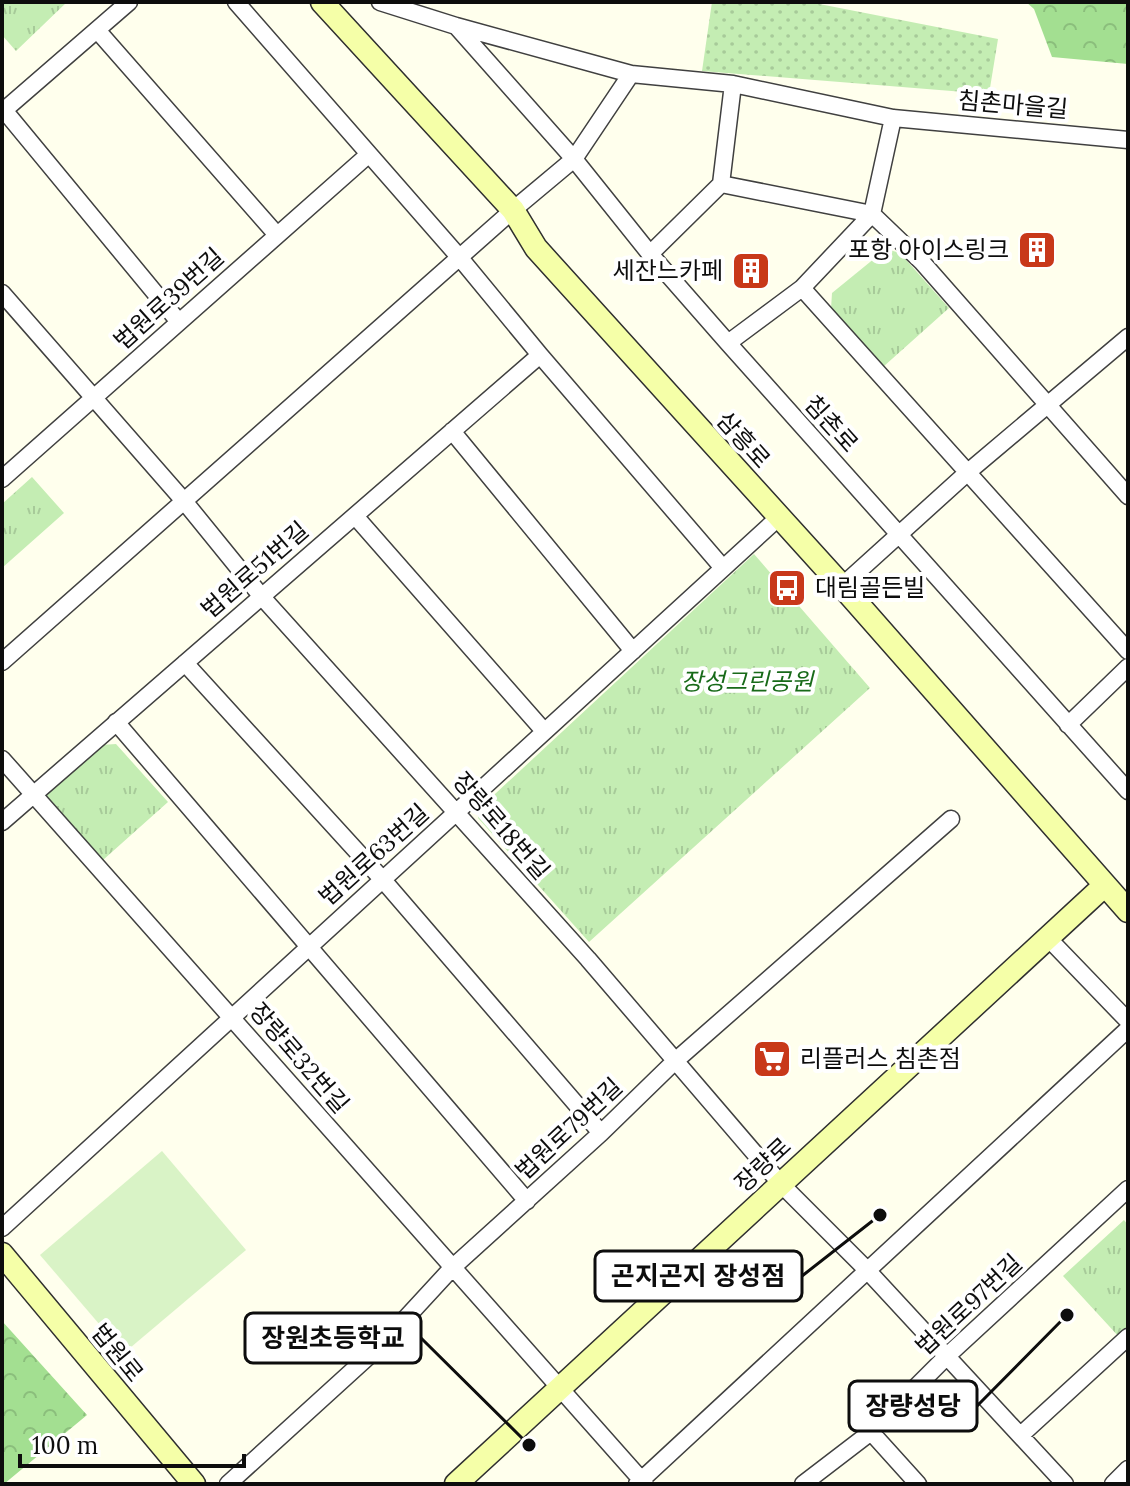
<svg xmlns="http://www.w3.org/2000/svg" width="1130" height="1486" font-family="Lora,'Noto Sans KR',serif">
	<defs>
		<pattern id="grass-dots" width="8" height="8" patternUnits="userSpaceOnUse" patternTransform="scale(2)"><rect width="8" height="8" fill="#c4edb3"/><path d="M2 2h.1M6 6h.1" fill="none" stroke="#a7ca99" stroke-width="1.8" stroke-linecap="round"/></pattern>
		<pattern id="forest-crowns" width="20" height="18" patternUnits="userSpaceOnUse" patternTransform="scale(2)"><rect width="20" height="18" fill="#a3df91"/><path d="M2 6a3 3 0 1 1 6 0M12 15a3 3 0 1 1 6 0" fill="none" stroke="#8bbe7c"/></pattern>
		<pattern id="park-tufts" width="24" height="20" patternUnits="userSpaceOnUse" patternTransform="scale(2)"><rect width="24" height="20" fill="#c4edb3"/><path d="M3 7l-1-3M5 7V3M7 7l1-3M15 17l-1-3M17 17v-4M19 17l1-3" fill="none" stroke="#a7ca99"/></pattern>
	</defs>
	<rect width="100%" height="100%" fill="#ffffed"/>
	<path fill="url(#grass-dots)" d="M712 2H809L998 39 989 94 702 71Z"/>
	<path fill="url(#forest-crowns)" d="M1026 2H1128V64L1052 57 1034 9Z
		M2 1321 87 1415 4 1484H2Z"/>
	<path fill="url(#park-tufts)" d="M2 2H67L16 51 2 35Z
		M886 249 900 253 949 308 883 367 831 309 832 293Z
		M32 477 64 513 2 568V504Z
		M754 554 870 688 589 942 478 818 481 807Z
		M116 744 168 802 103 860 46 795 48 789 101 745Z
		M1124 1220 1128 1225V1331L1120 1338 1063 1276Z"/>
	<path fill="#d9f3c6" d="M162 1151 246 1250 124 1353 40 1255Z"/>
	<g fill="none" stroke-linecap="round" stroke-linejoin="round">
		<defs>
			<path id="minor" d="M236 2 460 258 540 355 723 568
				M380 2 456 26 631 74 733 84 893 118 1128 140
				M456 26 574 159 650 254 728 343 1128 791
				M97 30 277 235
				M4 110 179 322
				M2 112 129 2
				M721 184 872 214
				M872 214 922 262 1128 496
				M650 254 721 184 733 84
				M802 288 1128 651
				M2 293 184 501 262 597 588 959 781 1184 867 1270 1065 1484
				M728 343 802 288 872 214 893 118
				M452 431 633 651
				M2 479 368 155
				M355 516 544 731
				M842 586 968 472 1128 337
				M2 662 513 210 574 159 631 74
				M185 663 383 880 601 1133
				M116 722 527 1201
				M1068 725 1128 667
				M2 759 645 1484
				M2 822 540 355
				M1048 938 1128 1021
				M2 1228 778 518
				M871 1432 918 1484
				M1022 1434 1128 1337
				M228 1484 382 1344 452 1268 601 1133 674 1062 951 819
				M637 1484 1128 1029
				M803 1484 871 1432 947 1356 1128 1189
				M1113 1484 1128 1469"/>
			<path id="secondary" d="M322 2 513 210 536 248 842 586 1128 911
				M2 1254 194 1484
				M456 1484 1105 885"/>
		</defs>
		<use href="#minor" stroke="#404040" stroke-width="19"/>
		<use href="#secondary" stroke="#2f2f2f" stroke-width="25"/>
		<use href="#minor" stroke="#fff" stroke-width="16"/>
		<use href="#secondary" stroke="#f5ffa8" stroke-width="22"/>
	</g>
	<defs>
		<symbol id="building-square" viewBox="-11 -11 22 22"><rect x="-9" y="-9" width="18" height="18" rx="4" fill="#c8381a" stroke="#fff"/><path d="M-4-6H4V6H1V3H-1V6H-4ZM-2.5-4.3h1.7v1.8h-1.7ZM.8-4.3h1.7v1.8H.8ZM-2.5-1h1.7V.8h-1.7ZM.8-1h1.7V.8H.8Z" fill="#fff"/></symbol>
		<symbol id="bus-square" viewBox="-11 -11 22 22"><rect x="-9" y="-9" width="18" height="18" rx="4" fill="#c8381a" stroke="#fff"/><path d="M-5-6H5V4H4V6H2V4H-2V6H-4V4H-5ZM-3.5-4V0h7V-4ZM-3.5 1.2v1.5H-2V1.2ZM2 1.2v1.5H3.5V1.2Z" fill="#fff"/></symbol>
		<symbol id="supermarket-square" viewBox="-11 -11 22 22"><rect x="-9" y="-9" width="18" height="18" rx="4" fill="#c8381a" stroke="#fff"/><path d="M-6-5.5h2.5l.6 2H6L4.5 2H-2.5L-4.4-4H-6ZM-1.5 3.2a1.3 1.3 0 1 0 .1 0ZM3 3.2a1.3 1.3 0 1 0 .1 0Z" fill="#fff"/></symbol>
	</defs>
	<g fill-rule="evenodd">
		<use href="#building-square" x="1015" y="228" width="44" height="44"/>
		<use href="#building-square" x="729" y="249" width="44" height="44"/>
		<use href="#bus-square" x="765" y="566" width="44" height="44"/>
		<use href="#supermarket-square" x="750" y="1037" width="44" height="44"/>
	</g>
	<g text-anchor="middle" stroke-width="8" stroke-linejoin="round" paint-order="stroke">
		<g font-size="24" fill="#0d0d0d" stroke="#fff">
			<text transform="translate(1013 105) rotate(5)" y="8">침촌마을길</text>
			<text transform="translate(169 299) rotate(-42)" y="8">법원로39번길</text>
			<text transform="translate(831 424) rotate(48)" y="8">침촌로</text>
			<text transform="translate(743 440) rotate(48)" y="8">삼흥로</text>
			<text transform="translate(255 570) rotate(-41)" y="8">법원로51번길</text>
			<text transform="translate(501 826) rotate(49)" y="8">장량로18번길</text>
			<text transform="translate(374 855) rotate(-42)" y="8">법원로63번길</text>
			<text transform="translate(299 1058) rotate(49)" y="8">장량로32번길</text>
			<text transform="translate(569 1129) rotate(-43)" y="8">법원로79번길</text>
			<text transform="translate(763 1165) rotate(-43)" y="8">장량로</text>
			<text transform="translate(969 1305) rotate(-43)" y="8">법원로97번길</text>
			<text transform="translate(117 1353) rotate(51)" y="8">법원로</text>
		</g>
		<g font-size="24" fill="#0d0d0d" stroke="#fff" text-anchor="end">
			<text x="1009" y="258">포항 아이스링크</text>
			<text x="723" y="279">세잔느카페</text>
			<text x="815" y="596" text-anchor="start">대림골든빌</text>
			<text x="800" y="1067" text-anchor="start">리플러스 침촌점</text>
		</g>
		<g font-size="24" font-style="italic" fill="#186a19" stroke="#fff">
			<text x="747" y="690">장성그린공원</text>
		</g>
	</g>
	<path fill="none" stroke="#0d0d0d" stroke-width="3" d="M880 1215L802 1276M529 1445L421 1338M1067 1315L977 1406"/>
	<g fill="#0d0d0d" stroke="#fff" stroke-width="3">
		<circle cx="880" cy="1215" r="8"/>
		<circle cx="529" cy="1445" r="8"/>
		<circle cx="1067" cy="1315" r="8"/>
	</g>
	<g fill="#fff" stroke="#0d0d0d" stroke-width="3">
		<rect x="595" y="1251" width="207" height="50" rx="8"/>
		<rect x="245" y="1313" width="176" height="50" rx="8"/>
		<rect x="849" y="1381" width="128" height="50" rx="8"/>
	</g>
	<g font-size="26" text-anchor="middle" font-weight="bold" fill="#0d0d0d">
		<text x="698" y="1285">곤지곤지 장성점</text>
		<text x="333" y="1347">장원초등학교</text>
		<text x="913" y="1415">장량성당</text>
	</g>
	<rect width="1130" height="1486" fill="none" stroke="#0d0d0d" stroke-width="8"/>
	<path d="M20 1454v12h224v-12" fill="none" stroke="#0d0d0d" stroke-width="4"/>
	<text x="32" y="1454" font-size="24" fill="#0d0d0d" stroke="#ffffff" stroke-width="6" paint-order="stroke">100 m</text>
</svg>
